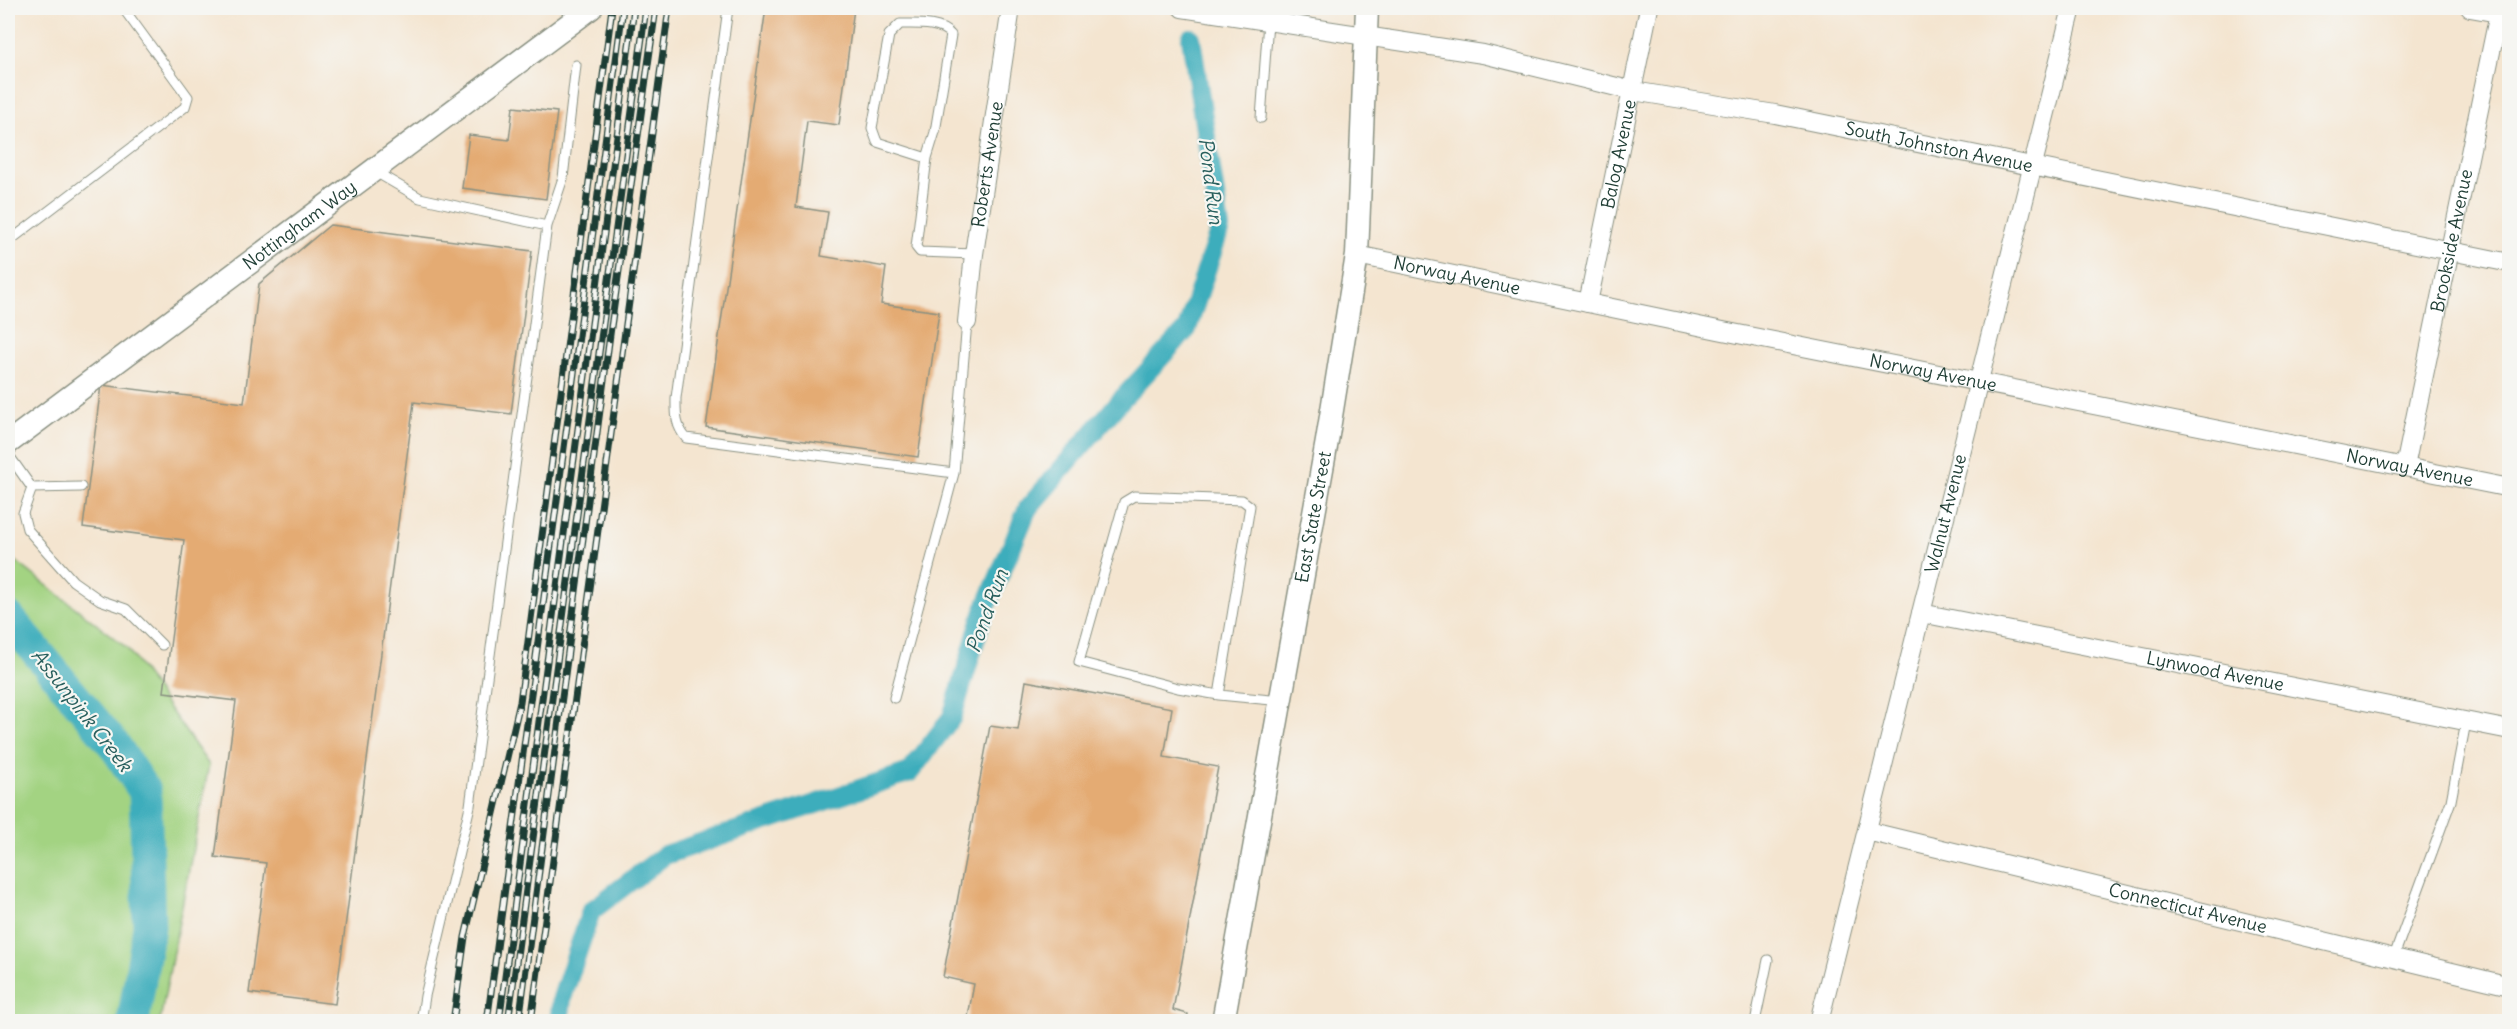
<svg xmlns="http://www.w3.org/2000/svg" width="2517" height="1029" font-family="Delius,sans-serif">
	<rect width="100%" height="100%" fill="#f6f6f2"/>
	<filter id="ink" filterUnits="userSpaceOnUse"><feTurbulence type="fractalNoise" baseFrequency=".0167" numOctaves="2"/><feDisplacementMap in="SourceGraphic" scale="12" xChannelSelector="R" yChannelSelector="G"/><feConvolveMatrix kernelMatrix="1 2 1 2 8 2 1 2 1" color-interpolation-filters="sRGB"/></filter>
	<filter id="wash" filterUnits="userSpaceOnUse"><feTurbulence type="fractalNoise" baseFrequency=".008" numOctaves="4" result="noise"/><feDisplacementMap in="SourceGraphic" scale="24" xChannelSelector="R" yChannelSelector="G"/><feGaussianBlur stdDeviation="1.35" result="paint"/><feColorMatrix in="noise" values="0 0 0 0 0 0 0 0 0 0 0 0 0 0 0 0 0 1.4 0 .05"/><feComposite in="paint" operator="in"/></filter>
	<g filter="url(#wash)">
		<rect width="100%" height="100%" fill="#f4e5d0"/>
		<path fill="#a3d382" stroke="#61885b" stroke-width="1.5" d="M8 555 127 648 209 765 160 1021H8Z"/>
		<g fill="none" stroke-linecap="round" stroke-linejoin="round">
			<path stroke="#3eadbc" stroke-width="20" d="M559 1022 562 998 591 911 665 855 910 772 952 717 983 614 1028 508 1121 400 1187 329 1220 228 1191 38"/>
			<path stroke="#3eadbc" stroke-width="33" d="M8 617 115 746 145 792 149 927 133 1022"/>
		</g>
		<g id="blocks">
			<path fill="#e4ab73" d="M766 8H854L839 125 807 121 796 207 828 212 821 256 886 267 881 304 939 312 918 457 706 427Z
				M513 107 557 112 546 199 462 188 469 135 509 140Z
				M330 225 532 251 511 414 414 402 335 1004 249 993 266 863 215 857 236 701 164 692 184 540 83 527 101 385 244 403 259 284Z
				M1026 681 1172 708 1164 757 1218 767 1173 1010 1188 1014 1187 1022H967L974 984 943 977 990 726 1018 730Z"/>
		</g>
	</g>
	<g filter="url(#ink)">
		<use href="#blocks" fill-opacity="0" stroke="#8a9182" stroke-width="1.5"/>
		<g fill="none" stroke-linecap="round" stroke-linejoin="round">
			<defs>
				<path id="service" d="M728 8 676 398C676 414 675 425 686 438L954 473
					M1261 118 1268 21
					M927 158 877 142 872 128 889 35 900 24C916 24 941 22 951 35L935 132 927 158 916 247 920 252 974 254
					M374 171 420 198 547 226 563 178 576 65
					M8 242 185 107 188 97 123 8
					M8 454 32 488 81 487
					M32 488 23 513 27 529 73 581 100 600 126 609 162 645
					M1219 695 1250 506 1242 500 1134 496 1124 502 1079 662 1178 688 1219 695 1281 701
					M894 698 954 473 967 322
					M2393 959 2451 801 2466 722
					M421 1022 425 996 470 806 547 226
					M1755 1022 1768 960"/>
				<g id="minor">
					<path id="s1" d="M1182 8 1483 54 1633 91 1775 114 2510 263"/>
					<path d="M2470 8 2510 15"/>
					<path id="s2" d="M1357 255 1718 330 2510 488"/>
					<path id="s3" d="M1588 303 1649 8"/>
					<path id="s4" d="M967 322 974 254 1011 8"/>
					<path id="s5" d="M2405 467 2499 13"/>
					<path id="s6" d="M1921 613 2510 730"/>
					<path id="s7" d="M1867 831 2510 986"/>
					<path id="s8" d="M1819 1022 2072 8"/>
				</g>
				<g id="tertiary">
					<path id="s9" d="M8 443 591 8"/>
					<path id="s10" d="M1223 1022 1327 441 1357 255 1367 8"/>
				</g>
			</defs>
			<use href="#service" stroke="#8a9182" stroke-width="11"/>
			<use href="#minor" stroke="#8a9182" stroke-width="20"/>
			<use href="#tertiary" stroke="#8a9182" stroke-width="25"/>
			<use href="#service" stroke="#fff" stroke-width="9"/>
			<use href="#minor" stroke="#fff" stroke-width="18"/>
			<use href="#tertiary" stroke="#fff" stroke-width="22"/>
			<defs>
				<path id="rail" d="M453 1022 465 937 520 702 612 8
					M487 1022 623 8
					M499 1022 634 8
					M508 1022 646 8
					M519 1022 611 327 656 8
					M531 1022 669 8"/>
			</defs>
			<use href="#rail" stroke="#1f3d34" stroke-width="7"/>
			<use href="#rail" stroke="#f6f6f2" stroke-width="4.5" stroke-dasharray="14" stroke-linecap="butt"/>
		</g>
	</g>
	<g text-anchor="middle" stroke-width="4.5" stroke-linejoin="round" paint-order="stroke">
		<g font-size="18" fill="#1f3d34" stroke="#f6f6f2">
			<text dy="6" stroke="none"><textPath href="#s1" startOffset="770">South Johnston Avenue</textPath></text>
			<text dy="6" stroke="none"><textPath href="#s3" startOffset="152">Balog Avenue</textPath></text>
			<text dy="6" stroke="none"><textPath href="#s4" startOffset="159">Roberts Avenue</textPath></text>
			<text dy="6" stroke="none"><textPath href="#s9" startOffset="364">Nottingham Way</textPath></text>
			<text dy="6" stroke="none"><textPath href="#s5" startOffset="231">Brookside Avenue</textPath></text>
			<text dy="6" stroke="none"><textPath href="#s2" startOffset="102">Norway Avenue</textPath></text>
			<text dy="6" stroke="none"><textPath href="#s2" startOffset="588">Norway Avenue</textPath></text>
			<text dy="6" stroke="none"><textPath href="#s2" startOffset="1074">Norway Avenue</textPath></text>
			<text dy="6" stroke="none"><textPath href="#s8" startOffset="524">Walnut Avenue</textPath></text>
			<text dy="6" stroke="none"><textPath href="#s10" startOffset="513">East State Street</textPath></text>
			<text dy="6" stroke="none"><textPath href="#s6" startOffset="300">Lynwood Avenue</textPath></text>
			<text dy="6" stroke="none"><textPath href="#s7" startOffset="330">Connecticut Avenue</textPath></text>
		</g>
		<g font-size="20" font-style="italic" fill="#285f5d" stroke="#f6f6f2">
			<text transform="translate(1211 181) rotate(83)" y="7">Pond Run</text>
			<text transform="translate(987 611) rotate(-70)" y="7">Pond Run</text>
			<text transform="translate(82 710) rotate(52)" y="7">Assunpink Creek</text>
		</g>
	</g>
	<rect width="2517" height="1029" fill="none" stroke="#f6f6f2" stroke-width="30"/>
</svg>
